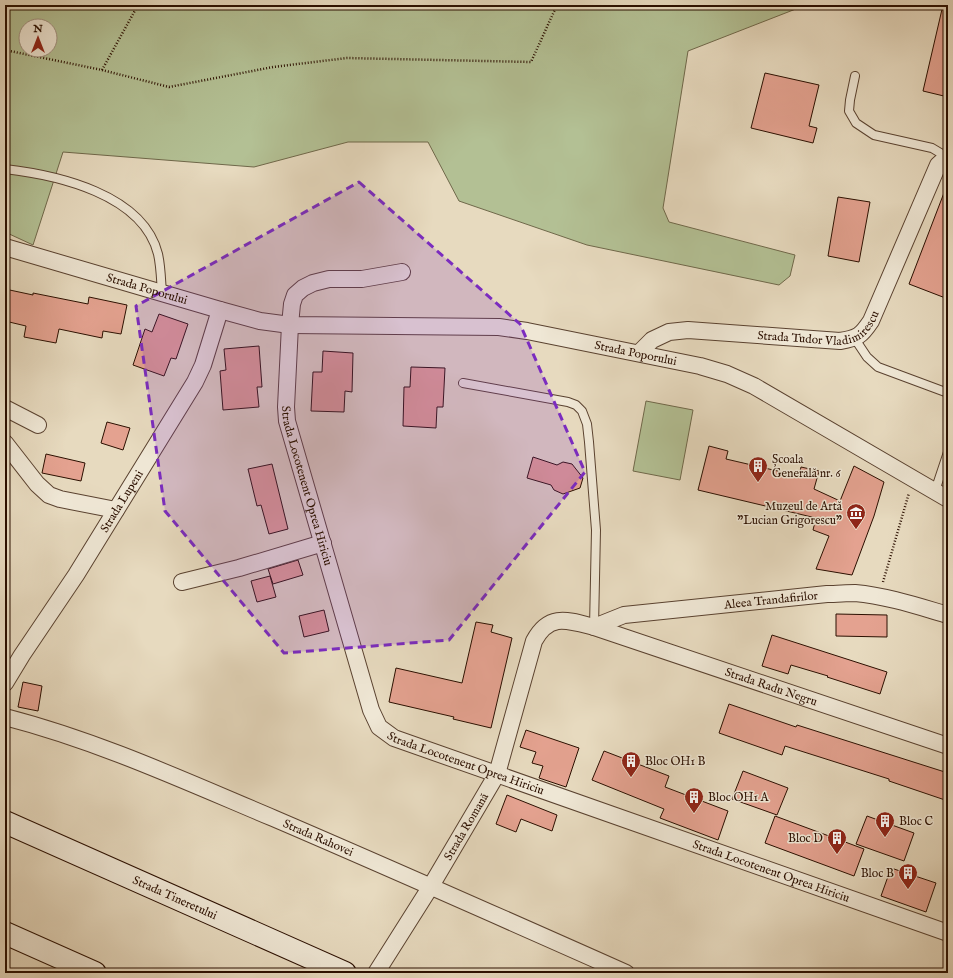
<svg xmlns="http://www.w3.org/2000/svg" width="953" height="978" font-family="'IM FELL English',serif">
	<rect width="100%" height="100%" fill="#e7dabf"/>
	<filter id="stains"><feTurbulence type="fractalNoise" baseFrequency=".005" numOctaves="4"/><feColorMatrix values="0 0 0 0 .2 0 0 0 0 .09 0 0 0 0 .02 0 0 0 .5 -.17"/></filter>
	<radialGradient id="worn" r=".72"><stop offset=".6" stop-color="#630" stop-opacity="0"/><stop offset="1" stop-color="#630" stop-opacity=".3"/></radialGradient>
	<path fill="#b3c094" stroke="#6f684a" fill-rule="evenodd" d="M5 5H806L688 51 663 208 669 222 795 255 790 276 779 285 587 245 459 201 428 142H348L254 167 63 152 33 245 5 232ZM26 26H50V50H26Z
		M646 401 693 410 680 480 633 471Z"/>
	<path fill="#e4a290" stroke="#2b0f00" d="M943 5 948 6V97L923 91Z
		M765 73 819 85 809 126 817 128 813 143 751 128Z
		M947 185H948V299L909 284Z
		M838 197 870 202 859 262 828 256Z
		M5 289 33 295V293L88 304 89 297 127 305 121 334 103 331 102 338 59 329 56 343 24 337 26 326 5 321Z
		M159 314 188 324 176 359 171 358 164 376 133 365 145 329 152 332Z
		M259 346 262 387H257L259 407 223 410 220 371 226 370 224 349Z
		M323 351 353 353 352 392 345 391 344 412 311 411 313 372H322Z
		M411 367 445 368 443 407H437L436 428 403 426 404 387H410Z
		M107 422 130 428 123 450 101 443Z
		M709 446 728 451 726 459 799 476 801 467 819 471 814 489 840 501 854 466 884 482 874 516 852 575 816 569 829 536 813 530 816 518 698 490Z
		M46 454 85 463 81 481 42 473Z
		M533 457 557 465 563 462 572 464 583 478 580 488 563 494 554 490 551 485 527 478Z
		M272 464 288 529 269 534 261 505 257 506 248 469Z
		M298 560 303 575 273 584 268 569Z
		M270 576 276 597 257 602 251 581Z
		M324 610 329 631 304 637 299 616Z
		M836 614 887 615V637L836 636Z
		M476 622 493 625 491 632 512 638 491 728 453 719 454 717 389 702 396 668 462 683Z
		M772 635 887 672 880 694 827 677 828 676 791 665 788 674 762 666Z
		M23 682 42 686 38 711 18 707Z
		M729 704 796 727 797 725 948 773V801L889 781V779L785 746 782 755 719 733Z
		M526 730 579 748 566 787 539 778 543 766 532 763 536 752 520 747Z
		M604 751 669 776 665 787 728 811 718 840 660 818 664 809 592 780Z
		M743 771 788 788 777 815 732 799Z
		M507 795 557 815 552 831 521 819 516 832 496 824Z
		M775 816 864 849 854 876 765 843Z
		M867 816 914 833 904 861 856 844Z
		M891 868 936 883 926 912 881 896Z"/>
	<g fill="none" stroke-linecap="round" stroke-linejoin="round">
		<defs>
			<path id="lane" d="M855 76 850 100 849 111 856 123 874 135 932 148 947 157
				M5 169C57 175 143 194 158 254 161 267 161 281 162 294
				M855 339 867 357 878 367 948 393
				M463 383 568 402 576 405 582 411 587 424 589 442 596 530 594 627
				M935 491 948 452"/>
			<g id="street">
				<path id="s1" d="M5 247 220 310 260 321 290 325 499 327 527 331 700 366 727 374 754 386 948 499"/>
				<path id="s2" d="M402 272 362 279H329L313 283 303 288 295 295 292 304 290 325 286 407 287 421 371 710 379 727 394 738 948 933"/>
				<path id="s3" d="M639 353 652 340 669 332 688 330 840 341C858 338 861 336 871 321L938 165 948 156"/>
				<path d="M5 408 38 425"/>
				<path d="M5 443 37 484 49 495 60 499 116 510"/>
				<path d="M182 582 239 568 323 543"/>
				<path id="s4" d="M594 627 624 615 827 594C837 594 846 593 855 593 887 596 917 606 948 615"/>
				<path id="s5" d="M5 683 22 655 76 575 195 382 203 365 220 310"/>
				<path id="s6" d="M5 717C98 741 185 781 273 818 392 869 509 921 626 973"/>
				<path id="s7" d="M376 973 431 886 497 774 534 641C549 613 567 620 594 627L948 746"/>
			</g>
			<g id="secondary">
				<path id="s8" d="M5 822 345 973"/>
				<path d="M5 933 95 973"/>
			</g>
		</defs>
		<use href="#lane" stroke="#5a4230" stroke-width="10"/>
		<use href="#street" stroke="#5a4230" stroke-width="18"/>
		<use href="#secondary" stroke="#2b0f00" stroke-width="24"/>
		<path stroke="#2b0f00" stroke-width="2.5" stroke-dasharray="1 2" stroke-linecap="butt" d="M5 50 102 70 138 5
			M102 70 169 87 273 67 347 58 531 62 557 5
			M883 582 909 493"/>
		<use href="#lane" stroke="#efe7d5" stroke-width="8"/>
		<use href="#street" stroke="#efe7d5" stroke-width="16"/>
		<use href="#secondary" stroke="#efe7d5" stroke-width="22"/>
	</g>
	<path fill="#7b2cbf" fill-opacity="0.2" stroke="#7b2cbf" stroke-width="3" stroke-dasharray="8 5" stroke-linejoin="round" d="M359 182 520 324 585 472 449 640 284 653 165 511 136 306Z"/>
	<defs>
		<symbol id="building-pin" viewBox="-11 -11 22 30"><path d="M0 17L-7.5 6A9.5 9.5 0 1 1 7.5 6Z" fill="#8f2418" stroke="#efe7d5"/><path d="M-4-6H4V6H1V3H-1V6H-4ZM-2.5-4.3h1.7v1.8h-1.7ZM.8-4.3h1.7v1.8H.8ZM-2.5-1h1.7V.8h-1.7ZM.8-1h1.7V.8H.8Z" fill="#fff"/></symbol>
		<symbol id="museum-pin" viewBox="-11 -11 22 30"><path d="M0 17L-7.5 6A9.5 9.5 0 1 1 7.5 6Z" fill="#8f2418" stroke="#efe7d5"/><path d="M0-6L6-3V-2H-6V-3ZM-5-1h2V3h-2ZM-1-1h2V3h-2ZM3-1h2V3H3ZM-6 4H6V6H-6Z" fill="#fff"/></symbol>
	</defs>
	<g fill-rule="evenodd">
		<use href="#building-pin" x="747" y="455" width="22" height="30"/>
		<use href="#museum-pin" x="845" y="502" width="22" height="30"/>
		<use href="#building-pin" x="620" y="750" width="22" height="30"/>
		<use href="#building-pin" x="683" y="786" width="22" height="30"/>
		<use href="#building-pin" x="874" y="810" width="22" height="30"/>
		<use href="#building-pin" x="826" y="827" width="22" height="30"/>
		<use href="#building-pin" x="897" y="862" width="22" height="30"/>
	</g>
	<g text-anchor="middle" stroke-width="3" stroke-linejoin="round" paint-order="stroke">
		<g font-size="12" fill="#2b0f00" stroke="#efe7d5">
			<text dy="4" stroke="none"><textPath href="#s1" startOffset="148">Strada Poporului</textPath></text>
			<text dy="4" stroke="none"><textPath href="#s3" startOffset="192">Strada Tudor Vladimirescu</textPath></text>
			<text dy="4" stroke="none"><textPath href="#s1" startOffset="644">Strada Poporului</textPath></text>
			<text dy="4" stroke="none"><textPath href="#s2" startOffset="306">Strada Locotenent Oprea Hiriciu</textPath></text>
			<text dy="4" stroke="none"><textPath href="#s5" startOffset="216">Strada Lupeni</textPath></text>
			<text dy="4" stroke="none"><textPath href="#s4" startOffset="180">Aleea Trandafirilor</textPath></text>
			<text dy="4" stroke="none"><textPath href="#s7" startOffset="627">Strada Radu Negru</textPath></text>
			<text dy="4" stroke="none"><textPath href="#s2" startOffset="653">Strada Locotenent Oprea Hiriciu</textPath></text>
			<text dy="4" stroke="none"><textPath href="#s7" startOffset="172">Strada Romană</textPath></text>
			<text dy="4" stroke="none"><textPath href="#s6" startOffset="336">Strada Rahovei</textPath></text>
			<text dy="4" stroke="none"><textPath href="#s2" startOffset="977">Strada Locotenent Oprea Hiriciu</textPath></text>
			<text dy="4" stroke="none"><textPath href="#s8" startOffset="186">Strada Tineretului</textPath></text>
		</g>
		<g font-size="12" fill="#2b0f00" stroke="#efe7d5" text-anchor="start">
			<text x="772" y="463">Școala<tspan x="772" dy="14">Generală nr. 6</tspan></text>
			<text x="842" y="510" text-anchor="end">Muzeul de Artă<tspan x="842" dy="14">"Lucian Grigorescu"</tspan></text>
			<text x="645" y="765">Bloc OH1 B</text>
			<text x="708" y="801">Bloc OH1 A</text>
			<text x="899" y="825">Bloc C</text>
			<text x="823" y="842" text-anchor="end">Bloc D</text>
			<text x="894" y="877" text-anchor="end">Bloc B</text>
		</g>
	</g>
	<rect width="953" height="978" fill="none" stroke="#e7dabf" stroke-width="20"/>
	<rect x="6" y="6" width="941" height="966" fill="none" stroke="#2b0f00" stroke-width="2"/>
	<rect x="10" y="10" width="933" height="958" fill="none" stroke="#2b0f00"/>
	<g transform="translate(38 38)"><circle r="19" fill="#efe7d5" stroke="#a19180"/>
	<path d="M0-3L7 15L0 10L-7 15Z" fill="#8f2418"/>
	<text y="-6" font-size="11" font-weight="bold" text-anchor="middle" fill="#2b0f00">N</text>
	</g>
	<rect width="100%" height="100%" filter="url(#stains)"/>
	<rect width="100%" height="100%" fill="url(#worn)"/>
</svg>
